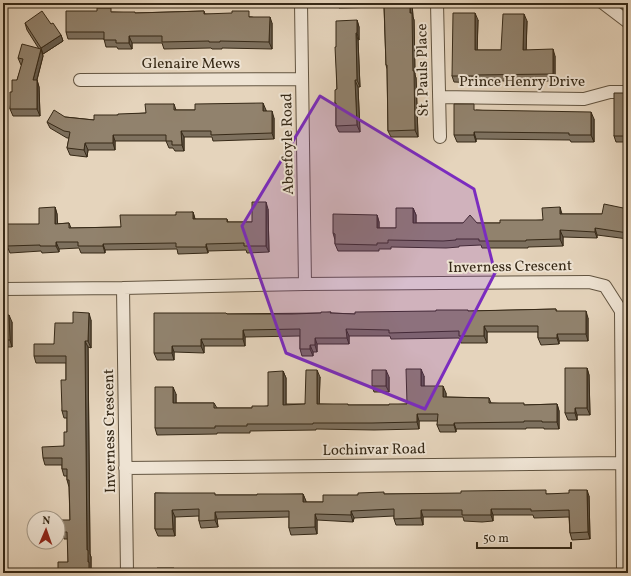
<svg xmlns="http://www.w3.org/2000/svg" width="631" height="576" font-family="Vollkorn,serif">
	<rect width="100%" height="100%" fill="#e5d4bc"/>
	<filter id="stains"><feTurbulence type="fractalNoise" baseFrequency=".005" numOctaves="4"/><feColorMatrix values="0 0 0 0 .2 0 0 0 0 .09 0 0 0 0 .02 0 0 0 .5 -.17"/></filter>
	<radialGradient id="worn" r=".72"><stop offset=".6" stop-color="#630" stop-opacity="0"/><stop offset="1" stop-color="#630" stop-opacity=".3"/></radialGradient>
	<path fill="#c7b7a0" stroke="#7e705c" d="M615 3H628V13L615 4Z
		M3 142 4 276H3Z"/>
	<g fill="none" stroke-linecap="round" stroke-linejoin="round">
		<defs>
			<path id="street" d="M301 3 305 284
				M437 3 440 137
				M603 3 628 22
				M80 80 302 79
				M439 97 584 99 610 92H628
				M123 288 127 573
				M3 289 123 288 305 284 589 282 605 286 621 311 623 573
				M125 468 622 463"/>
		</defs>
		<use href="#street" stroke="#625440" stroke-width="14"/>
		<use href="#street" stroke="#eee3d3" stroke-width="12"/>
	</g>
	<path fill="#7d705e" stroke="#362917" d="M337 3H412L413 17 414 20 415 75 416 78 418 137H391L388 131 387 69 386 65 384 7 339 8Z
		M204 11 205 14 252 17 272 23V49L222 48V49H212L211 48 164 49 162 43H132V49H118L117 47H106L104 39H68L66 32 112 12 135 13Z
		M357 20 359 27V40H358L360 87H358L360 132H339L336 126V105L335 103 337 89 336 47Z
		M478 20 477 50H501L527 21 526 50 555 56V81H477V83L454 82 452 76Z
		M25 23 51 24 61 35 63 41 43 54 42 53 43 56 37 80 39 87 40 116H13L10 109 12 92 17 80 22 65H21L18 58 39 49 27 30Z
		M628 93V142H616L614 136Z
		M174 104 176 110H266V111L274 118V139L213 141 212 137H184V151H175L173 148H169L166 141H115V150H88L87 157 70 155 67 148 69 138H67L50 128 47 122 65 117 94 120 118 115 146 113Z
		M476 110 594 119V142H571L570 140 476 139V142H457L454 135Z
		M55 207 57 214V224L69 223 71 228 121 227 176 215 193 212 195 219H227L228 222H252L268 209 269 252 247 253 246 250 208 251V253L178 254 177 249 105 250V253H81L79 248 59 249V252L42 253 41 251 10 253 7 246 39 224Z
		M413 208 416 215V223H500L543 220 562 214H602L628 209V239L597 235V238L563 237V246L528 247V248H482L481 245 459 246V247L446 248 391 247V249H379V251H338L335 244V240L333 233 377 215 379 222V228H396Z
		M556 309V311L588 318V341H559V344L541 345 538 338V332H487V343H461L459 338 391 339 390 336H349V344H317V352H313V356H302L300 349V336L245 337V346H204V353L174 352V360H157L154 353 227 314 321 313 331 312V313L355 314Z
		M3 315 12 322V347H3Z
		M91 320V348L88 347 90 554 91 557V573H58L68 562V539H64L62 532 70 520 69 487 67 480V476H64L62 469V465H45L43 458 64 446 67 432V418H64L62 411 66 380V363H36L34 356 54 344 73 323Z
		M587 368 589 375 590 415H577V420H568L565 413Z
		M283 371 286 378V404H305L320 377 319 404 348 405H389L407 404 424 376V386L446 393V397L489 398 491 403 524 405 557 404 559 411V429H544V428H526V429H456V432H440L437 425 438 421H419V429L374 430 316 429V430L250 431V433H217V434L157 435 155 428 176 394V403H214L217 408H252L268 406Z
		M389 377V392H374L372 386Z
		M155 493 215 495H257L303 494 306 502H323L358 495 385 494H547L589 496 590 539 572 540 570 533 569 517 534 518 533 515H493V521L482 522 464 521 463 517H423V525H396L394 519V516L354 518 353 522 317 520V534L291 535 289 528V517L217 519 218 527 201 528 199 521V516L175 517V536H158L155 529Z"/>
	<path fill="#665b4c" stroke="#362917" d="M410 3H412L413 17 414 20 415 75 416 78 418 137 415 130Z
		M475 13 478 20 477 57 475 50Z
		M524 14 527 21 526 56 523 50Z
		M270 17 272 23V49L269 42Z
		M357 20 359 27V40L357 33Z
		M356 33 358 40 360 87 357 80Z
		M61 35 63 41 43 54 41 48Z
		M129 36 132 43V49L129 43Z
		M41 49 43 56 35 87 33 80Z
		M553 49 555 56V81L553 74Z
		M37 80 39 87 40 116 37 109Z
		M355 80 358 87 360 132 357 125Z
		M263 103 266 110V118L263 111Z
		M272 111 274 118V139L272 133Z
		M591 112 594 119V142L591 135Z
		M181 131 184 137V151L182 145Z
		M474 132 476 139V142L474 135Z
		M113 135 115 141V150L113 143Z
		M85 143 88 150 87 157 84 150Z
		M266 202 268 209 269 252 266 246Z
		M55 207 57 214 58 230 55 224Z
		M560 207 562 214V221L560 214Z
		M413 208 416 215V230L413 223Z
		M193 212 195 219V226L193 219Z
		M377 215 379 222V235L377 228Z
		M595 228 597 235V238L595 232Z
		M560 230 563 237V246L560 239Z
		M56 242 59 249V252L56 246Z
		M103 244 105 250V253L103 246Z
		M206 244 208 251V253L206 247Z
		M586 311 588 318V341L586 334Z
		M89 313 91 320V348L88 341Z
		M9 315 12 322V347L10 340Z
		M484 326 487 332V343L484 336Z
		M346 329 349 336V344L347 338Z
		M243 330 245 337V346L243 339Z
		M557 334 559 341V344L557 338Z
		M315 338 317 344V352L315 345Z
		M201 339 204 346V353L201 346Z
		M85 341 88 347 90 554 91 557V573H89L87 550Z
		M310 345 313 352V356L310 349Z
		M172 346 174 352V360L172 353Z
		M587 368 589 375 590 415 587 408Z
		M421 369 424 376V393L421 386Z
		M317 370 320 377 319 411 317 404Z
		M386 370 389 377V392L386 386Z
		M283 371 286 378V411L283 405Z
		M443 386 446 393V404L443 397Z
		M173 387 176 394V410L173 403Z
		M557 404 559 411V429L557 422Z
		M575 408 577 415V420L575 413Z
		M417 414 419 421V429L417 422Z
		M454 423 456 429V432L454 425Z
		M3 465 4 467V486L3 484Z
		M587 490 589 496 590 539 588 532Z
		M303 494 306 501V509L303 502Z
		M491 509 493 515V521L491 515Z
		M172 510 175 517V536L173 529Z
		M421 510 423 517V525L421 518Z
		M351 511 354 518 353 522 351 515Z
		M215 512 217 519 218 527 215 520Z
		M315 514 317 520V534L315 527Z"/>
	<path fill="#91826d" stroke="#362917" d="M384 3H410V13H412L413 71H414L415 130 388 131 387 65H386Z
		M97 8H111V12H135V13L204 11V14L232 13V11H249V17H270L269 42 220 41V42H209V41L162 42V36H129V43H116V40H104V32H66V11H97Z
		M42 11 51 24 53 23 61 35 41 48 25 23Z
		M453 13H475V50H501L503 14H524L523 50 553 49V74L474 75V76H452Z
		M357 20V33H356L357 80H355L357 125 336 126V103H335V90L337 89 335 47H336V21Z
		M22 44 41 49 33 80H37V109H10V92H12V80H17L23 59 18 58Z
		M614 93H628V136H614Z
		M263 103V111H272V133L211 135V131H181L182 145H172V141H166V135H113V143H85L84 150 67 148 70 132 64 131 47 122 54 110 65 117 94 120V115H118V114L146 113 145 104H174V110H195V104Z
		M454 104H474V110L591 112V135H569V133L474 132V135H454Z
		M252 202H266V246H244V243L206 244V247H176V243L103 244V246H78V242H56V246H40V245L7 246V224H39V208L55 207V224L69 223V228L121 227 120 215H176V212H193V219H227V222H252Z
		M604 204 628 209V233L595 228V232L560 230V239L526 240V241H479V239H456V240L443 241 388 240V243H377V245L335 244V234L333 233V214L377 215V228H396V208H413V223H463L470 215 477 223H500V220H543L542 208 560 207V214H602Z
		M556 309V311H586V334H557V338H538V326H484V336H459V331L389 333V330L346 329 347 338H315V345H310V349H300V329L243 330V339H201V346H172V353H154V313H226L227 314H292L321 313V312H331L330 313 355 314V312L436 311V310H468V311Z
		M73 312 89 313 88 341H85L87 550H88V562H89V573H58V562H68L67 532H62V520H70L69 480H67V469H62V458H43L42 447 64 446V432H67V411H62L61 380H66V356H34V344H54L55 323H73Z
		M3 315H9L10 340H3Z
		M565 368H587V408H575V413H565Z
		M406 369H421V386H443V397L489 398V403H524V405L557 404V422H542V421H524V422L454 423V425H437L438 414H417V422L372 423H313V424H247V426H215V428H155V387H173V403H214V408H252V406H268V372L283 371V405L305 404 306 370H317V404H348V405H389V404H407Z
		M372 370H386V386H372Z
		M546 490V494L569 493V490H587L588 532 570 533 569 510 531 511V509H491V515H462V510H421V518L394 519V509L351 511V515L315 514V527L289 528V511L215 512V520L199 521V509L172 510 173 529H155V493H215V495H257V494H303V502H323V495H358V493L384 492V494L461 493V491Z
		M157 568H174V573H157Z
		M567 569H589V573H567Z"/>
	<path fill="#7b2cbf" fill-opacity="0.2" stroke="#7b2cbf" stroke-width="3" stroke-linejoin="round" d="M320 96 474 189 495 273 425 409 286 353 242 226Z"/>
	<g text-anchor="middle" stroke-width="4" stroke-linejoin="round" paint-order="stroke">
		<g font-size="15" fill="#362917" stroke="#eee3d3">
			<text x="191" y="68">Glenaire Mews</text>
			<text transform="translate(422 70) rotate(-91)" y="5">St. Pauls Place</text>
			<text x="522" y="86">Prince Henry Drive</text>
			<text transform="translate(287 144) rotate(-91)" y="5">Aberfoyle Road</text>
			<text transform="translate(510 266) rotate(-1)" y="5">Inverness Crescent</text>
			<text transform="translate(109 431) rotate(-91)" y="5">Inverness Crescent</text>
			<text transform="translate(374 449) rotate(-1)" y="5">Lochinvar Road</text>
		</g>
	</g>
	<rect width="631" height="576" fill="none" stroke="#e5d4bc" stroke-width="16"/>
	<rect x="4" y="4" width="623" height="568" fill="none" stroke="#362917" stroke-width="2"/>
	<rect x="8" y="8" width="615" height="560" fill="none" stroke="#362917"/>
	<g transform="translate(46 530) rotate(2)"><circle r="19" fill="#eee3d3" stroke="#a49988"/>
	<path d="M0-3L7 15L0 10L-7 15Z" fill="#8f2418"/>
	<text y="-6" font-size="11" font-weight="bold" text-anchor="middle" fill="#362917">N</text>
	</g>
	<path d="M477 542v6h94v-6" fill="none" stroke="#362917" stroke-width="2"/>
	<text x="483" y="542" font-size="12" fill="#362917" stroke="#eee3d3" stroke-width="3" paint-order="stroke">50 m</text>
	<rect width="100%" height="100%" filter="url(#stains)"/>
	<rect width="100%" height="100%" fill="url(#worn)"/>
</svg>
